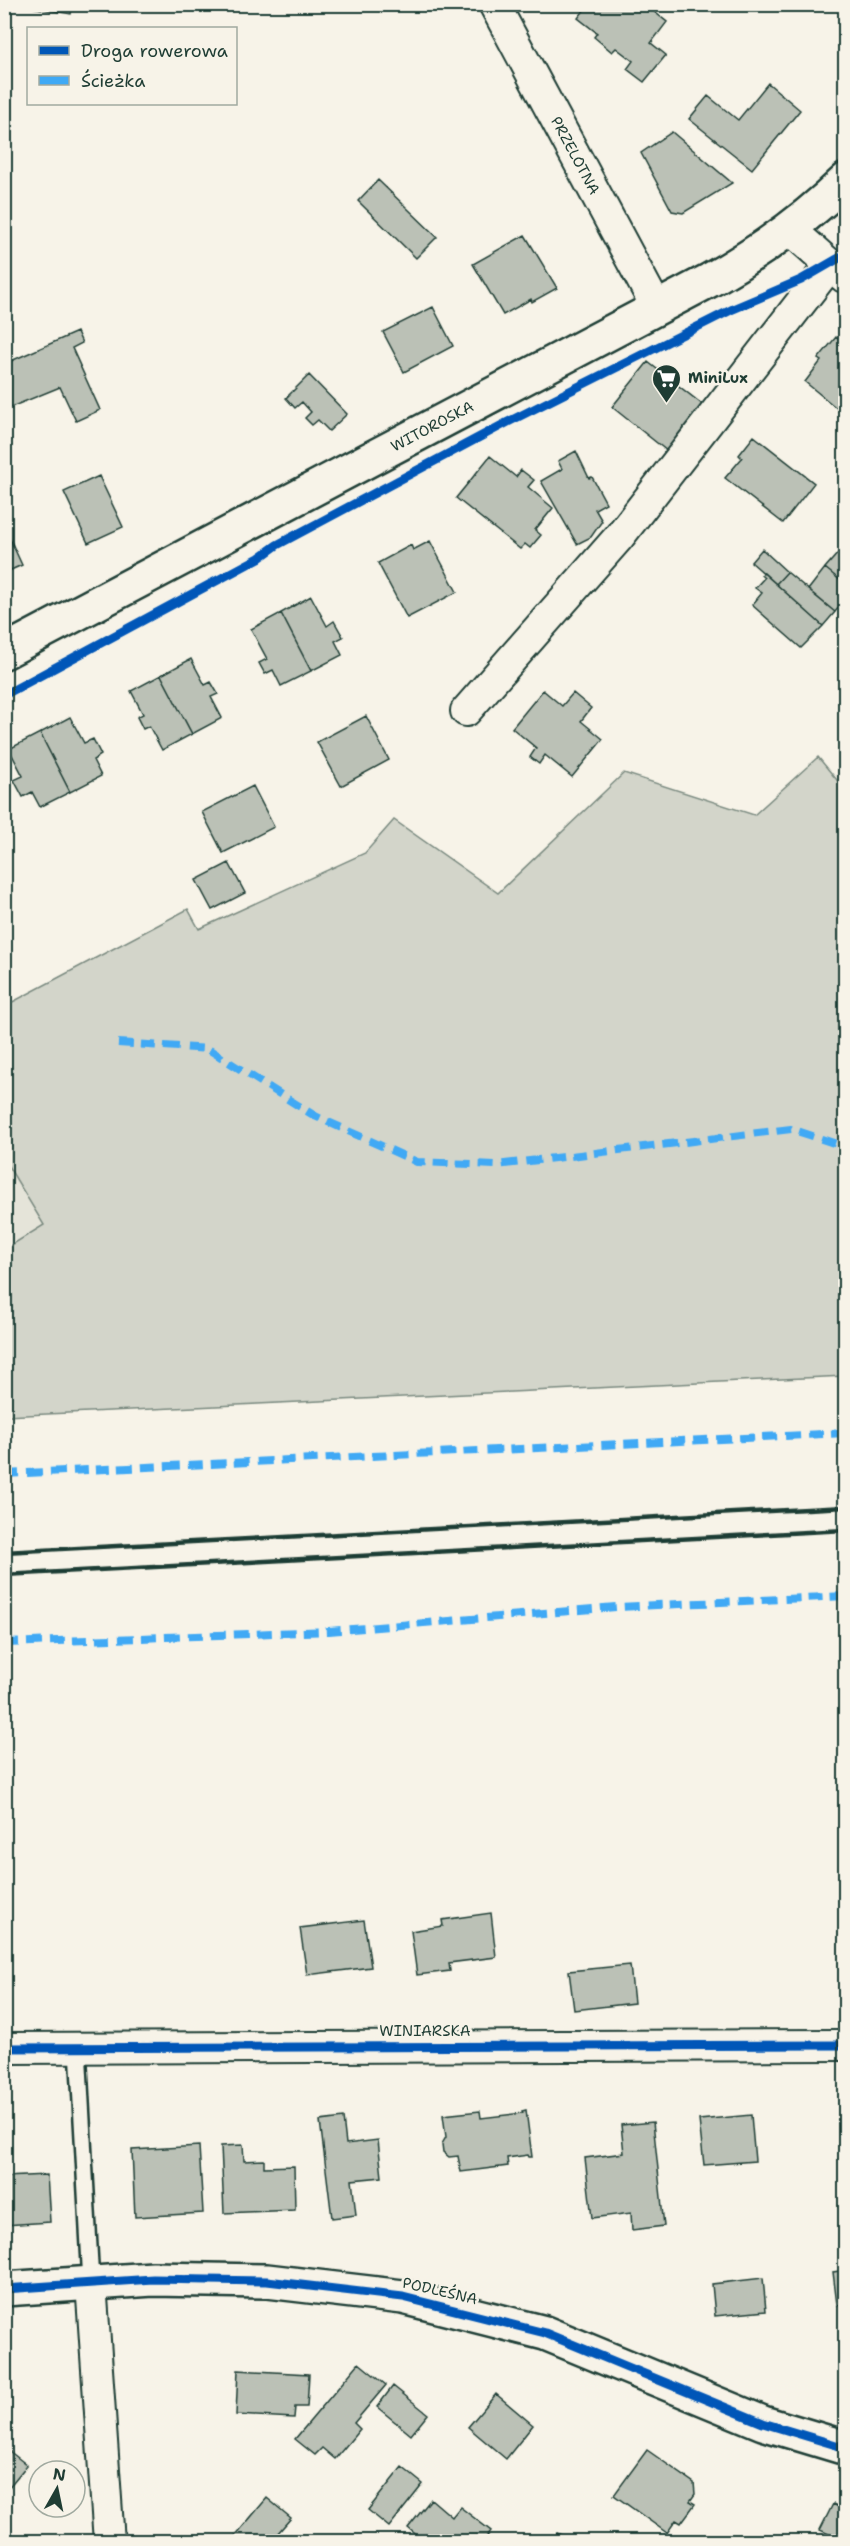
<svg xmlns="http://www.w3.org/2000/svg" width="850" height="2546" font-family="'Shantell Sans',sans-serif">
	<rect width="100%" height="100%" fill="#f7f3e8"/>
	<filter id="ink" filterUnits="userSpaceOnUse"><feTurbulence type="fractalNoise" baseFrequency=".0167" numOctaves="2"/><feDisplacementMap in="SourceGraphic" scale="12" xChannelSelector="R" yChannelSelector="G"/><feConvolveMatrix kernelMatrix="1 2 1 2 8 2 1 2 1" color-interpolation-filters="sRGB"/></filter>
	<g filter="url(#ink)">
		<path fill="#e5e4d9" d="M4 1161 44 1225 5 1249H4Z"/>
		<path fill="#d3d5ca" stroke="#79897f" stroke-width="1.5" d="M818 757 846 791 845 1376 5 1416V1249L44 1225 5 1161V1006L188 909 199 929 365 853 394 820 498 893 624 773 754 815Z"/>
		<path fill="#bbc1b6" stroke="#1f3d34" stroke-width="1.5" d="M32 4H73L71 14 31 7Z
			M589 4H648L647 6 667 22 651 43 666 55 644 82 627 69 633 61 616 48 612 52 594 37 597 33 578 18Z
			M768 83 800 110 752 169 689 119 708 96 738 120Z
			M672 132 732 183 683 213 672 211 641 153Z
			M378 180 437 237 416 258 358 201Z
			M525 235 557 288 532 302 531 299 503 315 473 264Z
			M433 307 453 346 404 372 383 332Z
			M77 332 82 343 72 348 100 410 76 421 60 387 4 410V364Z
			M836 337 846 345V402L839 410 805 382 821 361 818 359Z
			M648 362 703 405 667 451 612 407Z
			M309 375 347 414 329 431 318 420 312 425 305 418 311 412 302 402 295 408 286 398Z
			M754 436 814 483 783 523 725 478 742 458 739 455Z
			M576 451 589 478 592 477 606 503 595 509 602 521 591 537 577 544 541 481 562 469 558 461Z
			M490 456 516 477 521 470 534 480 528 487 553 508 535 530 541 535 530 548 525 544 520 549 456 498Z
			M99 476 123 527 88 543 64 492Z
			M10 539 22 565 4 573V542Z
			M430 541 457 592 407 618 378 563 411 545 413 550Z
			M846 544V585L825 568Z
			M762 549 787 572 776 584 751 562Z
			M825 568 846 585V599L835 612 808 590Z
			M787 572 835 612 823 626 776 584Z
			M764 573 823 626 801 648 752 605 762 593 755 588 764 578 761 575Z
			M311 596 327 626 334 621 343 637 335 641 342 655 311 671 281 613Z
			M281 613 311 671 281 686 273 670 265 674 259 663 267 659 251 629Z
			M191 659 205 685 211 682 218 694 211 697 222 718 192 734 161 675Z
			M161 675 192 734 162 750 149 726 143 729 137 717 143 714 131 691Z
			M543 690 562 706 573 693 591 708 581 721 603 739 572 777 545 755 539 764 530 757 536 748 512 728Z
			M366 716 389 760 341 786 317 742Z
			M70 717 84 743 93 739 101 755 93 760 101 776 70 792 40 733Z
			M40 733 70 792 40 807 32 792 23 797 14 780 23 776 9 749Z
			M253 786 274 827 223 853 202 812Z
			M229 863 245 893 212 910 196 880Z
			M491 1913 496 1957 449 1963 450 1971 417 1975 411 1931 443 1926 442 1920Z
			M364 1920 371 1967 307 1975 300 1928Z
			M630 1965 634 2003 574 2010 569 1971Z
			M526 2110 532 2157H529L528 2155 507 2158 508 2166 461 2172 458 2156 449 2157 443 2152 442 2144 446 2137 443 2115 480 2111 481 2118 523 2113 522 2111Z
			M751 2115 755 2161 704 2165 699 2120Z
			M343 2118 346 2144 378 2140 382 2177 352 2180 356 2215 332 2218 320 2121Z
			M653 2122 664 2226 632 2230 631 2213 592 2218 585 2158 624 2153 621 2125Z
			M243 2145 244 2161 264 2160V2167L294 2166 295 2210 224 2213 221 2146Z
			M199 2146 203 2213 135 2217 132 2150Z
			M47 2175 50 2222 4 2225V2177Z
			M846 2270V2304L837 2305 833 2272Z
			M763 2278 766 2311 715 2316 712 2284Z
			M359 2363 386 2385 354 2423 360 2429 335 2459 322 2448 315 2455 295 2439Z
			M238 2370 309 2374 307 2407H295L294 2418 236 2415Z
			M393 2386 428 2414 411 2435 377 2407Z
			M496 2394 533 2425 506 2459 468 2427Z
			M4 2447 27 2465 4 2493Z
			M647 2450 694 2483 695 2494 690 2501 695 2504 681 2523 676 2520 667 2533 614 2495Z
			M402 2467 423 2484 389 2527 368 2510Z
			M267 2498 291 2518 270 2542H230Z
			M431 2499 452 2517 460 2507 491 2531 483 2542H425L408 2528Z
			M833 2504 846 2511V2542L820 2530Z
			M557 2533 575 2542H554Z"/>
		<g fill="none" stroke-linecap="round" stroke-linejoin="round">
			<defs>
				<path id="lane" d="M78 2048 91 2283"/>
				<g id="street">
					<path id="s1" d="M494 4 657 308"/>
					<path d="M790 229 844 277"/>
					<path d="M466 711 619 537 830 265"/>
					<path d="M4 2048 846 2045"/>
					<path d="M91 2283 109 2542"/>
				</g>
				<g id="secondary">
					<path id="s2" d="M4 652 710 280C760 252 805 220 846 180"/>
					<path d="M4 2289 153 2279 267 2281 403 2297 545 2333 763 2423 846 2448"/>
				</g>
			</defs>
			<use href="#lane" stroke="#1f3d34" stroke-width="20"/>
			<use href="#street" stroke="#1f3d34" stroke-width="34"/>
			<use href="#secondary" stroke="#1f3d34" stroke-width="38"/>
			<use href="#lane" stroke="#f7f3e8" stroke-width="15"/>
			<use href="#street" stroke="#f7f3e8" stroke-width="30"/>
			<use href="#secondary" stroke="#f7f3e8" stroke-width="33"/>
			<path stroke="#1f3d34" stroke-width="4.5" d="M4 1552 846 1507
				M4 1575 846 1530"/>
			<path stroke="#3fa9f5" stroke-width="8" stroke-dasharray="15 8" stroke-linecap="butt" d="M118 1043 208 1049 315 1116 417 1162 497 1165 791 1129 846 1147
				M4 1474 846 1433
				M4 1643 329 1631 617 1607 846 1596"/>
			<defs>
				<path id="cycleway" d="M4 695 259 558 277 545 508 422 733 309 801 280 846 254
					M4 2048 846 2045
					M4 2289 153 2279 267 2281 403 2297 545 2333 763 2423 846 2448"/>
			</defs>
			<use href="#cycleway" stroke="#f7f3e8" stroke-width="13"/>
			<use href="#cycleway" stroke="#0057b8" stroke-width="9"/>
		</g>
	</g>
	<defs>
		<symbol id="supermarket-pin" viewBox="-11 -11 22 30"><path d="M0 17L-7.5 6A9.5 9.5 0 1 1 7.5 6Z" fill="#1f3d34" stroke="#f7f3e8"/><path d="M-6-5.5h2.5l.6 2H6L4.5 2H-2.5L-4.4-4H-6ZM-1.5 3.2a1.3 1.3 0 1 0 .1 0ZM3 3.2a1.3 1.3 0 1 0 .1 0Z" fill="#fff"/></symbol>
	</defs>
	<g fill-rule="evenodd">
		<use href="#supermarket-pin" x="650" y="362" width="33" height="45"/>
	</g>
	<g text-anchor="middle" stroke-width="5" stroke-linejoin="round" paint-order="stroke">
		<g font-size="15" fill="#1f3d34" stroke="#f7f3e8">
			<text dy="5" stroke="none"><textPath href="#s1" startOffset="172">PRZELOTNA</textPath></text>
			<text dy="5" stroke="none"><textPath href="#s2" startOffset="484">WITOROSKA</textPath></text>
			<text x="425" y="2036">WINIARSKA</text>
			<text transform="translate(440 2291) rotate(13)" y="5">PODLEŚNA</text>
		</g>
		<g font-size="15" font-weight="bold" fill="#1f3d34" stroke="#f7f3e8" text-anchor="start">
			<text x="688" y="383">MiniLux</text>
		</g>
	</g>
	<rect width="850" height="2546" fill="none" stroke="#f7f3e8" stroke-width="24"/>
	<rect x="12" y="12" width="826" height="2522" fill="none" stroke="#1f3d34" stroke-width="2" filter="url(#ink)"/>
	<rect x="27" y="27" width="210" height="78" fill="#f7f3e8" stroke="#a1aaa0" stroke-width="1.5"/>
	<rect x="39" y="46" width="30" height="9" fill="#0057b8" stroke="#a1aaa0" stroke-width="1.5"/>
	<text x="81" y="57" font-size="18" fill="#1f3d34">Droga rowerowa</text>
	<rect x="39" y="76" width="30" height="9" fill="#3fa9f5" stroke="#a1aaa0" stroke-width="1.5"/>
	<text x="81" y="87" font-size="18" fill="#1f3d34">Ścieżka</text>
	<g transform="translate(57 2489) rotate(9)"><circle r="28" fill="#f7f3e8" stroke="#a1aaa0" stroke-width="1.5"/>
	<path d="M0-4.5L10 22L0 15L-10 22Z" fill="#1f3d34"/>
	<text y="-9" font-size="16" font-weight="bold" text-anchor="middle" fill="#1f3d34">N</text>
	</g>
</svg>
